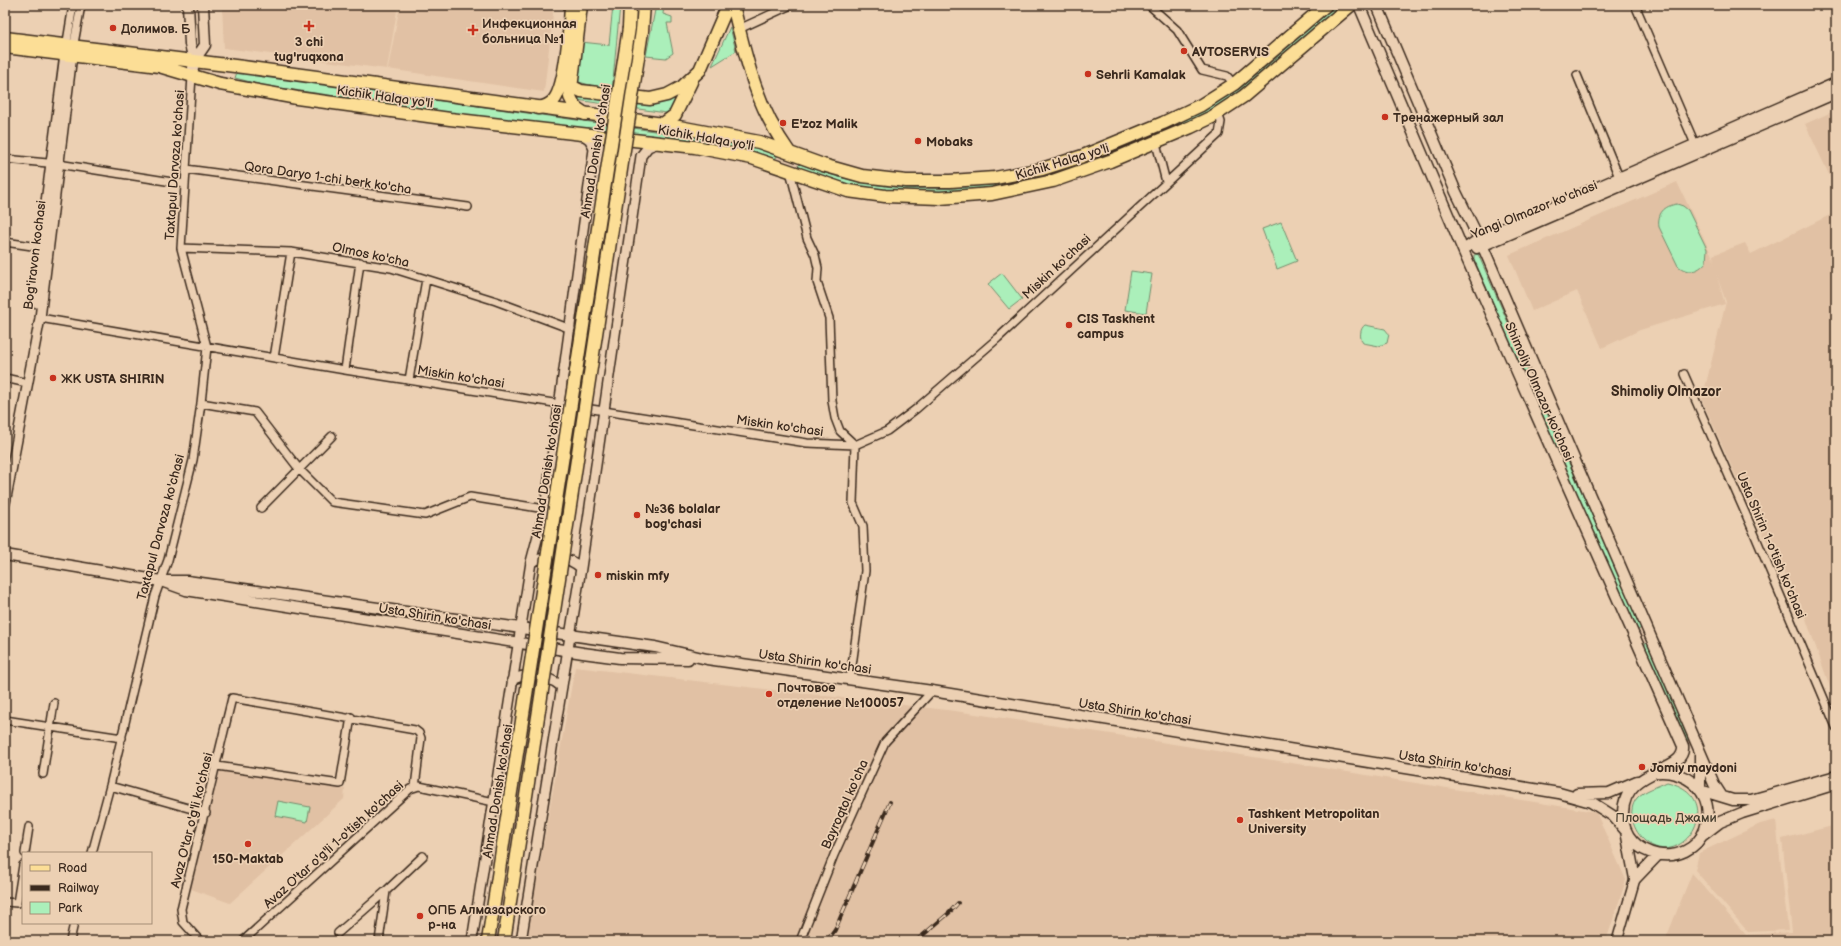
<svg xmlns="http://www.w3.org/2000/svg" width="1841" height="946" font-family="'Balsamiq Sans',sans-serif">
	<rect width="100%" height="100%" fill="#ecd0b3"/>
	<filter id="ink" filterUnits="userSpaceOnUse"><feTurbulence type="fractalNoise" baseFrequency=".025" numOctaves="2"/><feDisplacementMap in="SourceGraphic" scale="8" xChannelSelector="R" yChannelSelector="G"/><feConvolveMatrix kernelMatrix="1 2 1 2 8 2 1 2 1" color-interpolation-filters="sRGB"/></filter>
	<g filter="url(#ink)">
		<path fill="#e1c1a4" d="M222 5H398L387 69 224 48Z
			M400 5H554L544 92 388 69Z
			M1836 110V189L1805 124Z
			M1677 182 1713 258 1714 266 1713 255 1745 243 1751 254 1836 212V704L1801 605 1755 519 1702 400 1726 302 1717 276 1725 304 1640 330 1602 348 1577 291 1532 311 1509 255Z
			M575 667 955 711 1105 733 1596 812 1626 880 1606 941H526Z
			M220 770 345 789 344 799 230 903 191 889Z
			M1776 820 1788 930 1748 932 1695 870 1699 853 1760 824Z
			M1836 825V941H1665L1692 873 1746 935 1792 932 1782 839Z"/>
		<path fill="#abefba" stroke="#738c6c" d="M613 5H620L612 91 575 81 581 42 609 45Z
			M656 5H664L663 14 672 17V23H667L673 53 666 58 646 56Z
			M1333 6 1336 10 1252 85 1227 102 1156 138 1062 173 988 189 955 193 887 191 858 187 840 183 797 167 800 164C857 187 925 195 987 184 1013 180 1040 170 1066 163 1125 147 1186 125 1237 89 1270 66 1303 33 1333 6Z
			M730 27 736 51 712 66Z
			M237 72 746 144 777 154V157L773 159 266 86 235 78Z
			M574 91 581 95 652 105 665 102 680 93 676 108 666 113 577 100Z
			M1677 204 1683 206 1688 210 1707 249 1706 262C1698 272 1688 274 1678 266L1659 227C1657 213 1664 206 1677 204Z
			M1281 222 1297 261 1277 269 1262 229Z
			M1478 254 1528 368 1526 372 1522 371 1474 259V255Z
			M1131 271 1152 274 1146 313 1125 310Z
			M1002 273 1022 299 1009 309 988 284Z
			M1365 325 1385 329 1389 334 1387 343 1379 346 1363 343C1359 338 1360 328 1365 325Z
			M1532 383 1534 384 1642 628 1637 630 1529 387Z
			M1646 643 1648 644 1690 739 1685 741 1644 647Z
			M1667 782C1730 796 1683 873 1645 841 1634 832 1626 811 1637 798 1643 791 1659 786 1667 782Z
			M278 801 310 807 307 822 275 816Z"/>
		<g fill="none" stroke-linecap="round" stroke-linejoin="round">
			<defs>
				<path id="minor" d="M1149 5 1177 30 1202 70 1227 76 1234 84
					M1635 5 1695 144
					M739 29 791 5
					M66 48 73 5
					M73 49 81 5
					M1577 75 1621 182
					M1156 143 1166 182
					M5 159 58 164 185 184
					M186 169 468 207
					M790 171 807 238 815 255 818 268 817 282 829 318 832 401 835 418 840 431 855 445 853 503 863 526 865 571 850 680
					M5 242 39 247
					M181 248 291 252 391 268 496 301 571 329
					M40 318 345 370 807 443 855 445 887 431 916 409 998 338 1219 134 1221 122 1218 113
					M274 358 291 252
					M345 370 360 262
					M1684 374 1754 533 1836 727
					M5 378 27 383
					M409 380 426 279
					M201 403 255 412 299 469 332 502 425 515 470 497 545 509
					M261 508 332 436
					M5 720 122 738
					M217 766 340 784 351 717
					M43 774 54 703
					M110 786 206 813
					M25 853 29 827
					M92 853 110 786 155 596 168 560 193 460 201 403 207 347 181 248 192 76
					M5 902 17 903 23 865
					M338 933 386 891 423 856
					M70 941 74 923
					M200 941 183 922 181 909 232 698 415 730 419 733 421 738 415 787
					M243 941 410 789 419 786 494 802
					M379 941 386 891
					M800 941 834 855 885 742 932 691"/>
				<path id="tertiary" d="M37 303 35 288 65 54
					M5 503 40 318 72 55
					M531 562C548 555 567 555 581 568
					M512 680C530 671 547 675 562 687
					M472 941 531 562 545 509 594 149 590 140 582 134
					M521 941 581 568 641 156 648 147 658 143
					M1617 941 1635 879"/>
				<path id="secondary" d="M188 5 190 44 194 61 192 76
					M1359 5 1463 250 1683 746C1686 774 1624 766 1623 813 1621 859 1689 872 1705 829 1717 793 1686 767 1652 773
					M1377 5 1456 192 1483 247 1714 784 1721 795
					M194 61 205 45 203 5
					M1477 248 1836 93
					M1463 250 1479 239 1836 83
					M5 555 161 581 186 590 583 653 620 658 688 659
					M161 581H187L655 647 707 659 932 691 1559 793 1591 802 1613 816 1626 831 1635 879
					M1700 755V790L1733 800H1751L1836 776
					M1577 794 1609 793 1637 781
					M1703 835 1720 822 1742 813 1836 784
					M1635 879 1658 855"/>
				<path id="primary" d="M581 5 570 97 575 107 585 114
					M733 5C746 59 756 106 789 152
					M629 28 630 5
					M642 31 644 5
					M565 68 571 86 581 91 650 99 667 95 682 87 700 70 728 5
					M538 108C544 107 550 105 554 100 566 85 570 26 571 5
					M663 124 675 115 691 82"/>
				<path id="trunk" d="M5 38 243 67 663 124 759 142 823 165 862 176 906 181H950L995 178 1042 169 1083 156 1163 123 1201 105 1234 84 1326 5
					M5 47 159 66 220 84 297 98 450 119 695 147 752 158 848 191 885 196 940 198 992 194 1053 181 1110 161 1191 127 1212 117 1244 96 1351 5"/>
			</defs>
			<use href="#minor" stroke="#3b2a1e" stroke-width="10"/>
			<use href="#tertiary" stroke="#3b2a1e" stroke-width="12"/>
			<use href="#secondary" stroke="#3b2a1e" stroke-width="13"/>
			<use href="#primary" stroke="#3b2a1e" stroke-width="15"/>
			<use href="#trunk" stroke="#3b2a1e" stroke-width="15"/>
			<use href="#minor" stroke="#ecd0b3" stroke-width="7"/>
			<use href="#tertiary" stroke="#ecd0b3" stroke-width="9"/>
			<use href="#secondary" stroke="#ecd0b3" stroke-width="10"/>
			<use href="#primary" stroke="#fcde96" stroke-width="12"/>
			<use href="#trunk" stroke="#fcde96" stroke-width="12"/>
			<defs>
				<path id="rail" d="M827 941 835 930 890 802
					M916 941 949 913 958 903"/>
			</defs>
			<use href="#rail" stroke="#3b2a1e" stroke-width="4"/>
			<use href="#rail" stroke="#ecd0b3" stroke-width="2.5" stroke-dasharray="8" stroke-linecap="butt"/>
			<defs>
				<path id="primary-bridge" d="M488 941 629 28
					M504 941 642 31"/>
			</defs>
			<use href="#primary-bridge" stroke="#3b2a1e" stroke-width="15" stroke-linecap="butt"/>
			<use href="#primary-bridge" stroke="#fcde96" stroke-width="12"/>
		</g>
	</g>
	<g fill="#c8321e" stroke="#ecd0b3" stroke-width="1.5">
		<path d="M307 20h4v4h4v4h-4v4h-4v-4h-4v-4h4z"/>
		<circle cx="113" cy="28" r="4"/>
		<path d="M471 24h4v4h4v4h-4v4h-4v-4h-4v-4h4z"/>
		<circle cx="1184" cy="51" r="4"/>
		<circle cx="1088" cy="74" r="4"/>
		<circle cx="1385" cy="117" r="4"/>
		<circle cx="783" cy="123" r="4"/>
		<circle cx="918" cy="141" r="4"/>
		<circle cx="1069" cy="325" r="4"/>
		<circle cx="53" cy="378" r="4"/>
		<circle cx="637" cy="515" r="4"/>
		<circle cx="598" cy="575" r="4"/>
		<circle cx="769" cy="694" r="4"/>
		<circle cx="1642" cy="767" r="4"/>
		<circle cx="1240" cy="820" r="4"/>
		<circle cx="248" cy="844" r="4"/>
		<circle cx="420" cy="916" r="4"/>
	</g>
	<g text-anchor="middle" stroke-width="3.5" stroke-linejoin="round" paint-order="stroke">
		<g font-size="13" font-weight="bold" fill="#3b2a1e" stroke="#ecd0b3" text-anchor="start">
			<text x="482" y="28">Инфекционная<tspan x="482" dy="15">больница №1</tspan></text>
			<text x="121" y="33">Долимов. Б</text>
			<text x="309" y="46" text-anchor="middle">3 chi<tspan x="309" dy="15">tug'ruqxona</tspan></text>
			<text x="1192" y="56">AVTOSERVIS</text>
			<text x="1096" y="79">Sehrli Kamalak</text>
			<text x="1393" y="122">Тренажерный зал</text>
			<text x="791" y="128">E'zoz Malik</text>
			<text x="926" y="146">Mobaks</text>
			<text x="1077" y="323">CIS Taskhent<tspan x="1077" dy="15">campus</tspan></text>
			<text x="61" y="383">ЖК USTA SHIRIN</text>
			<text x="645" y="513">№36 bolalar<tspan x="645" dy="15">bog'chasi</tspan></text>
			<text x="606" y="580">miskin mfy</text>
			<text x="777" y="692">Почтовое<tspan x="777" dy="15">отделение №100057</tspan></text>
			<text x="1650" y="772">Jomiy maydoni</text>
			<text x="1248" y="818">Tashkent Metropolitan<tspan x="1248" dy="15">University</tspan></text>
			<text x="248" y="863" text-anchor="middle">150-Maktab</text>
			<text x="428" y="914">ОПБ Алмазарского<tspan x="428" dy="15">р-на</tspan></text>
		</g>
		<g font-size="13" fill="#3b2a1e" stroke="#ecd0b3">
			<text transform="translate(385 96) rotate(8)" y="5">Kichik Halqa yo'li</text>
			<text transform="translate(706 137) rotate(10)" y="5">Kichik Halqa yo'li</text>
			<text transform="translate(595 151) rotate(-81)" y="5">Ahmad Donish ko'chasi</text>
			<text transform="translate(1062 161) rotate(-17)" y="5">Kichik Halqa yo'li</text>
			<text transform="translate(174 165) rotate(-86)" y="5">Taxtapul Darvoza ko'chasi</text>
			<text transform="translate(328 177) rotate(8)" y="5">Qora Daryo 1-chi berk ko'cha</text>
			<text transform="translate(1534 209) rotate(-22)" y="5">Yangi Olmazor ko'chasi</text>
			<text transform="translate(371 254) rotate(12)" y="5">Olmos ko'cha</text>
			<text transform="translate(34 255) rotate(-83)" y="5">Bog'iravon kochasi</text>
			<text transform="translate(1056 266) rotate(-43)" y="5">Miskin ko'chasi</text>
			<text transform="translate(461 376) rotate(9)" y="5">Miskin ko'chasi</text>
			<text transform="translate(1540 391) rotate(66)" y="5">Shimoliy Olmazor ko'chasi</text>
			<text transform="translate(780 425) rotate(8)" y="5">Miskin ko'chasi</text>
			<text transform="translate(546 471) rotate(-81)" y="5">Ahmad Donish ko'chasi</text>
			<text transform="translate(160 527) rotate(-75)" y="5">Taxtapul Darvoza ko'chasi</text>
			<text transform="translate(1772 545) rotate(67)" y="5">Usta Shirin 1-o'tish ko'chasi</text>
			<text transform="translate(435 616) rotate(9)" y="5">Usta Shirin ko'chasi</text>
			<text transform="translate(815 661) rotate(8)" y="5">Usta Shirin ko'chasi</text>
			<text transform="translate(1135 711) rotate(9)" y="5">Usta Shirin ko'chasi</text>
			<text transform="translate(1455 763) rotate(9)" y="5">Usta Shirin ko'chasi</text>
			<text transform="translate(497 791) rotate(-81)" y="5">Ahmad Donish ko'chasi</text>
			<text transform="translate(844 804) rotate(-66)" y="5">Bayroqtol ko'cha</text>
			<text transform="translate(191 820) rotate(-76)" y="5">Avaz O'tar o'g'li ko'chasi</text>
			<text transform="translate(333 844) rotate(-42)" y="5">Avaz O'tar o'g'li 1-o'tish ko'chasi</text>
		</g>
		<g font-size="13" fill="#463e2e" stroke="#ecd0b3">
			<text x="1666" y="822">Площадь Джами</text>
		</g>
		<g font-size="14" font-weight="bold" fill="#3b2a1e" stroke="#ecd0b3">
			<text x="1666" y="396">Shimoliy Olmazor</text>
		</g>
	</g>
	<rect width="1841" height="946" fill="none" stroke="#ecd0b3" stroke-width="20"/>
	<rect x="10" y="10" width="1821" height="926" fill="none" stroke="#3b2a1e" stroke-width="1.5" filter="url(#ink)"/>
	<rect x="22" y="852" width="130" height="72" fill="#ecd0b3" stroke="#a58e77"/>
	<rect x="30" y="865" width="20" height="6" fill="#fcde96" stroke="#a58e77"/>
	<text x="58" y="872" font-size="12" fill="#3b2a1e">Road</text>
	<rect x="30" y="885" width="20" height="6" fill="#3b2a1e" stroke="#a58e77"/>
	<text x="58" y="892" font-size="12" fill="#3b2a1e">Railway</text>
	<rect x="30" y="902" width="20" height="12" fill="#abefba" stroke="#a58e77"/>
	<text x="58" y="912" font-size="12" fill="#3b2a1e">Park</text>
</svg>
